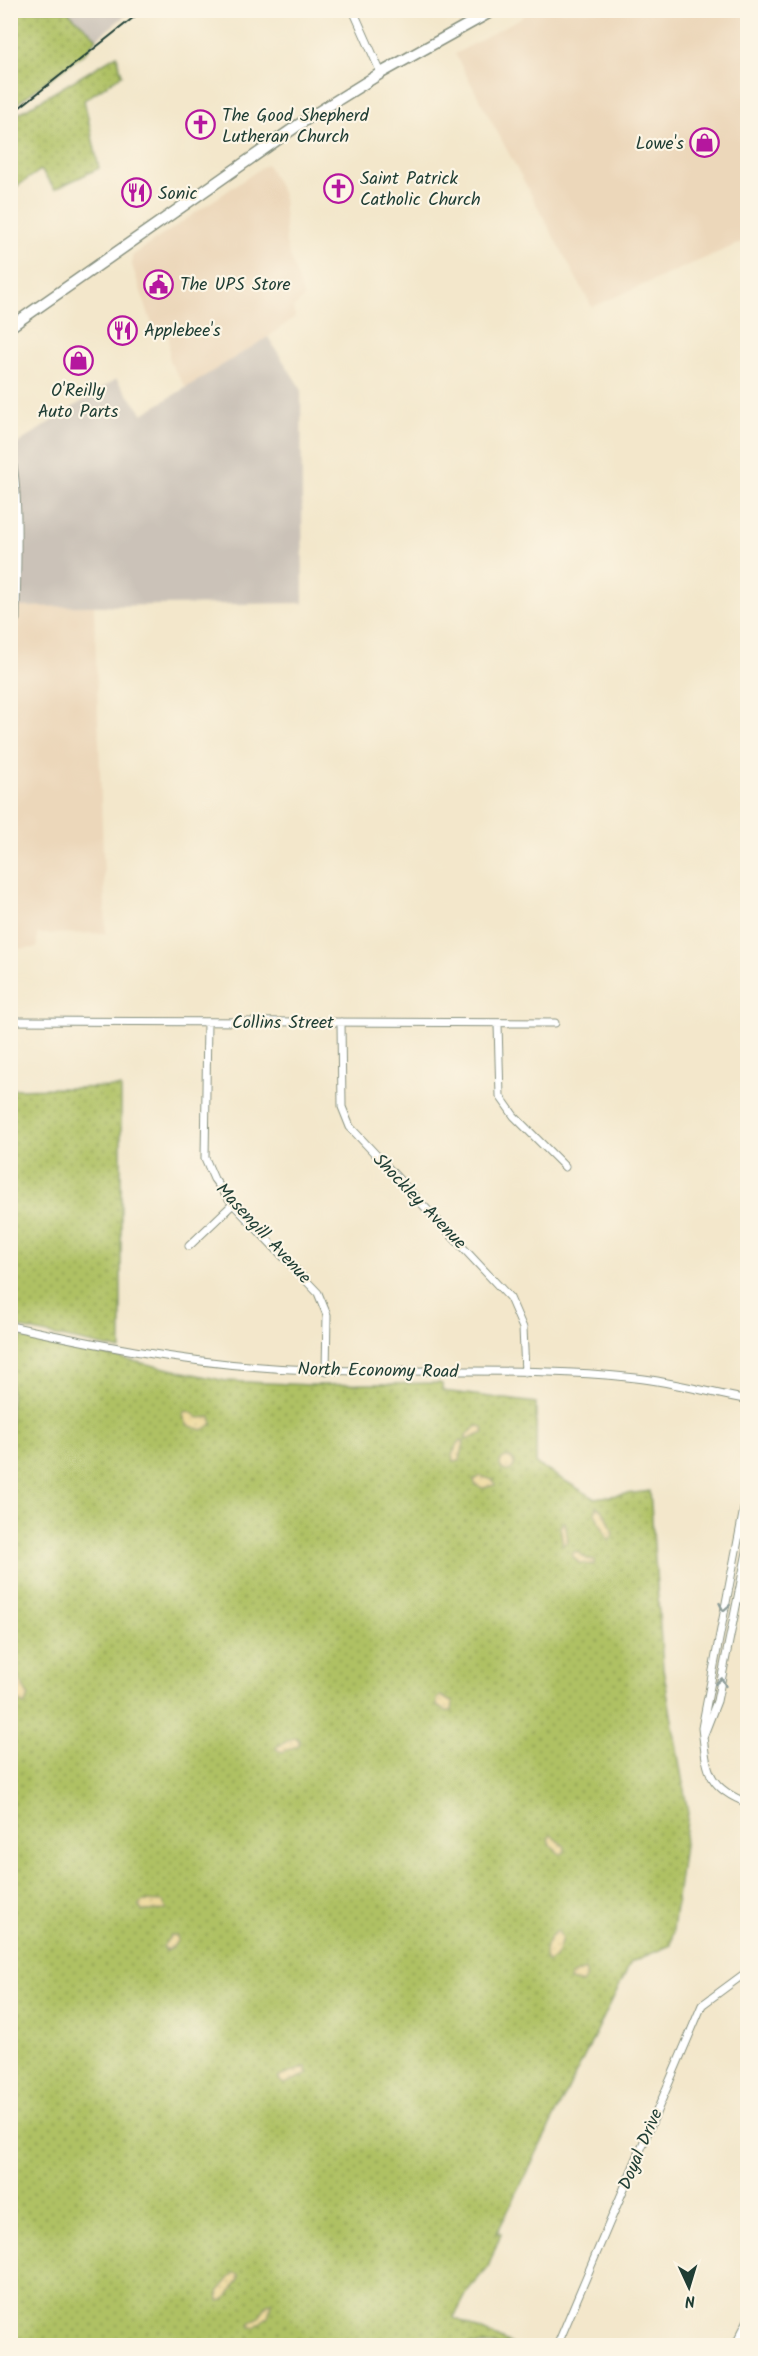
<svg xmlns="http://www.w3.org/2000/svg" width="758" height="2356" font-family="Kalam,sans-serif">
	<defs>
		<pattern id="green-dots" width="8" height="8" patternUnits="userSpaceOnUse" patternTransform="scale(1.5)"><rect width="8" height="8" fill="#afc164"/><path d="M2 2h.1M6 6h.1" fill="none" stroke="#8e9e53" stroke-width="1.8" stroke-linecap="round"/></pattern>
		<pattern id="sand-dots" width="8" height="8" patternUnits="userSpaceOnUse" patternTransform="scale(1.5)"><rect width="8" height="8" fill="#eeda9e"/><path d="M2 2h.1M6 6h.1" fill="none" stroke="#ccbc89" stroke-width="1.8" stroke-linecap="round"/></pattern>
	</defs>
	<rect width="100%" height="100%" fill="#fcf5e5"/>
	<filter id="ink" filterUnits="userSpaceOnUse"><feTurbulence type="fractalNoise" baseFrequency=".0167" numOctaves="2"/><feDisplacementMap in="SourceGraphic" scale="12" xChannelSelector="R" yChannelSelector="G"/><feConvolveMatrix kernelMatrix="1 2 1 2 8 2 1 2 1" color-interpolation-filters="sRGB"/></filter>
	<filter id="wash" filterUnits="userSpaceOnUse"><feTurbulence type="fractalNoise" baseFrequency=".008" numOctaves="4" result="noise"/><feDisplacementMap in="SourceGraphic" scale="24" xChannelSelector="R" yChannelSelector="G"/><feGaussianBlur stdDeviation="1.35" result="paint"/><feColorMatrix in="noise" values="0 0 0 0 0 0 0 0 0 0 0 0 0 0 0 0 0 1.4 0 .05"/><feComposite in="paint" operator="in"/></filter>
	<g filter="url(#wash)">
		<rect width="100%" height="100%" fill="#f3e7cb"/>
		<path fill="#ecd7ba" d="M533 11H747V240L592 307 455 54Z
			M267 164 283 194 286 244 304 298 293 308 295 317 268 337 186 388 169 361V332L154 330 132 265V256Z
			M94 605 106 933 37 934V948L11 949 10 607Z"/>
		<path fill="#cbc2b8" d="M67 11H131L97 38Z
			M268 337 301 389 303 603 16 607 14 446 116 379 143 414Z"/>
		<path fill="url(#green-dots)" stroke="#677f4c" stroke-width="1.5" d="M11 10 67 11 97 38 86 52 11 108Z
			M117 55 122 75 84 100 99 168 55 189 41 170 11 190V118Z
			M121 1087V1350L11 1326V1089Z
			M11 1335 226 1381 310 1385 439 1383 442 1384 443 1391 536 1403V1464L594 1498 650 1491 663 1668 688 1813 671 1945 631 1962 497 2233H501L488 2267 469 2289 454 2318 513 2345H11Z"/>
		<path fill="url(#sand-dots)" stroke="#868c69" stroke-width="1.5" d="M189 1411 199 1418 211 1417 212 1424 203 1430 187 1425 183 1415 184 1412Z
			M478 1426 483 1427 484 1433 466 1440V1435Z
			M460 1440 464 1442 460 1460 453 1461 452 1455Z
			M500 1464a7 7 0 1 1 14 0a7 7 0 1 1-14 0Z
			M481 1476 493 1480 495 1485 483 1488 475 1485 474 1480Z
			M596 1506C607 1512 610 1523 613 1534L609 1541 595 1513Z
			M565 1522 568 1540 563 1545 560 1526Z
			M576 1551 587 1559 594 1560V1565L579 1563 571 1554Z
			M17 1675 29 1697 24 1705 16 1701 11 1676Z
			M441 1696 453 1703 452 1711H446L437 1706V1699Z
			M293 1738 299 1739V1745L283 1752 277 1750 276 1747Z
			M552 1835 565 1847 564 1853 560 1854 550 1845 548 1838Z
			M143 1901 163 1902 167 1910 142 1911 139 1905Z
			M558 1931 562 1938C559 1947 558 1960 547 1962 542 1953 547 1935 558 1931Z
			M171 1935 177 1936 178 1940 172 1948 166 1951 163 1947Z
			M585 1970 587 1977 582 1983 569 1981 570 1976Z
			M306 2067 308 2074 284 2084 279 2080V2077Z
			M234 2273 239 2274V2279L226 2299 219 2301 218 2292Z
			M272 2303 268 2316 255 2327H250V2323L260 2316 267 2304Z"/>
	</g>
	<g filter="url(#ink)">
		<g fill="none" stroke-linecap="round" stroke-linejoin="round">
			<defs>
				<path id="street" d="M353 10 381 73
					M10 456C21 479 16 587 16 619H10
					M10 1021 555 1023
					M207 1022 205 1158 214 1179 233 1204 318 1293 327 1315 326 1371
					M341 1022 342 1107 350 1127 510 1298 523 1328 525 1372
					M498 1024 500 1096 514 1116 565 1167
					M189 1246 233 1204
					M10 1326C93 1344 176 1361 261 1367 385 1377 512 1364 636 1378 673 1382 711 1393 748 1400
					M748 1488 702 1728C707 1768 705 1787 748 1803
					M703 1737 717 1701 748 1547
					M557 2346 702 2005 748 1971
					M735 2346 748 2320"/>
				<path id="primary" d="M10 327 307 119 381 73 494 10"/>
			</defs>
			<use href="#street" stroke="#899280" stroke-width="9"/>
			<use href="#primary" stroke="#899280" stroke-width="13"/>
			<use href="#street" stroke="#fff" stroke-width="7"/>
			<use href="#primary" stroke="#fff" stroke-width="10"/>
			<path stroke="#1f3d34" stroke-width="2" d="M10 115 143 10"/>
		</g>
		<defs><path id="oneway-chevron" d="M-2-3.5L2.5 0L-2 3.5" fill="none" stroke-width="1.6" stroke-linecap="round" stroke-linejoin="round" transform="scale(1.5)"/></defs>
		<g stroke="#8f9e9a">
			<use href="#oneway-chevron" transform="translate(724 1607) rotate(101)"/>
			<use href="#oneway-chevron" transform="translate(721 1682) rotate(-78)"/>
		</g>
	</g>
	<defs>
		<symbol id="church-ring" viewBox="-11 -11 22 22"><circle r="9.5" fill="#fcf5e5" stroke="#b5179e" stroke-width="1.5"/><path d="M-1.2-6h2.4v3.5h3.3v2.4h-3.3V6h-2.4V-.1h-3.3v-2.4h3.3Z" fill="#b5179e"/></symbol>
		<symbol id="shop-ring" viewBox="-11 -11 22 22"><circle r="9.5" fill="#fcf5e5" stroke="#b5179e" stroke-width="1.5"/><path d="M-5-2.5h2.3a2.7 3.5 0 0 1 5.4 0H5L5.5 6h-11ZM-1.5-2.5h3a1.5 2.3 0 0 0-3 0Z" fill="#b5179e"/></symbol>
		<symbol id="restaurant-ring" viewBox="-11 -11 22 22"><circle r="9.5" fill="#fcf5e5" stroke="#b5179e" stroke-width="1.5"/><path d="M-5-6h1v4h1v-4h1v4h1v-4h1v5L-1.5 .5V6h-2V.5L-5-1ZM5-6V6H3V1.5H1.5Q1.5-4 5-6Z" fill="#b5179e"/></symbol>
		<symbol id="civic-ring" viewBox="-11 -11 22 22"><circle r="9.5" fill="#fcf5e5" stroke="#b5179e" stroke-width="1.5"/><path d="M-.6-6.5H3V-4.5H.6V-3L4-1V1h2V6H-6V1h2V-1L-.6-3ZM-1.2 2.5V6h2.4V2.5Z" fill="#b5179e"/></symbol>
	</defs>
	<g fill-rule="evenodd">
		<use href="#church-ring" x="184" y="108" width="33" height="33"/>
		<use href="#shop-ring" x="688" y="126" width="33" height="33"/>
		<use href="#church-ring" x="322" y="172" width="33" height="33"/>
		<use href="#restaurant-ring" x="120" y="176" width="33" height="33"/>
		<use href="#civic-ring" x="142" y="268" width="33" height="33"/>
		<use href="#restaurant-ring" x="106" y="314" width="33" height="33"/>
		<use href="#shop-ring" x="62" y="344" width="33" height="33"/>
	</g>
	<g text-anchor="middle" stroke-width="4.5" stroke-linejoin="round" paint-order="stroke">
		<g font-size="18" fill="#1f3d34" stroke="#fcf5e5" text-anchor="start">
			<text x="222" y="121">The Good Shepherd<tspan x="222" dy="21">Lutheran Church</tspan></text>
			<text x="684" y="149" text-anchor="end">Lowe's</text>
			<text x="360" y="184">Saint Patrick<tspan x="360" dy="21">Catholic Church</tspan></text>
			<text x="158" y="199">Sonic</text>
			<text x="180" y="290">The UPS Store</text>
			<text x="144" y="336">Applebee's</text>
			<text x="78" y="396" text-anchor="middle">O'Reilly<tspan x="78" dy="21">Auto Parts</tspan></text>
		</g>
		<g font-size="18" fill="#1f3d34" stroke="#fcf5e5">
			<text x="283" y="1028">Collins Street</text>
			<text transform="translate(420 1201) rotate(46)" y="6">Shockley Avenue</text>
			<text transform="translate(264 1233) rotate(47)" y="6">Masengill Avenue</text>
			<text transform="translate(378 1370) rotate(1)" y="6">North Economy Road</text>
			<text transform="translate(640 2149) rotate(-67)" y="6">Doyal Drive</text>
		</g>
	</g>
	<rect width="758" height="2356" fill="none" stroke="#fcf5e5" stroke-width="36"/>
	<g transform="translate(689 2287) rotate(176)" stroke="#fcf5e5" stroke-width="4.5" paint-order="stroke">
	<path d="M0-4.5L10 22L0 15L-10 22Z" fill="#1f3d34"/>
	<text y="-9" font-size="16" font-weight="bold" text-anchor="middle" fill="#1f3d34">N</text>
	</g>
</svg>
